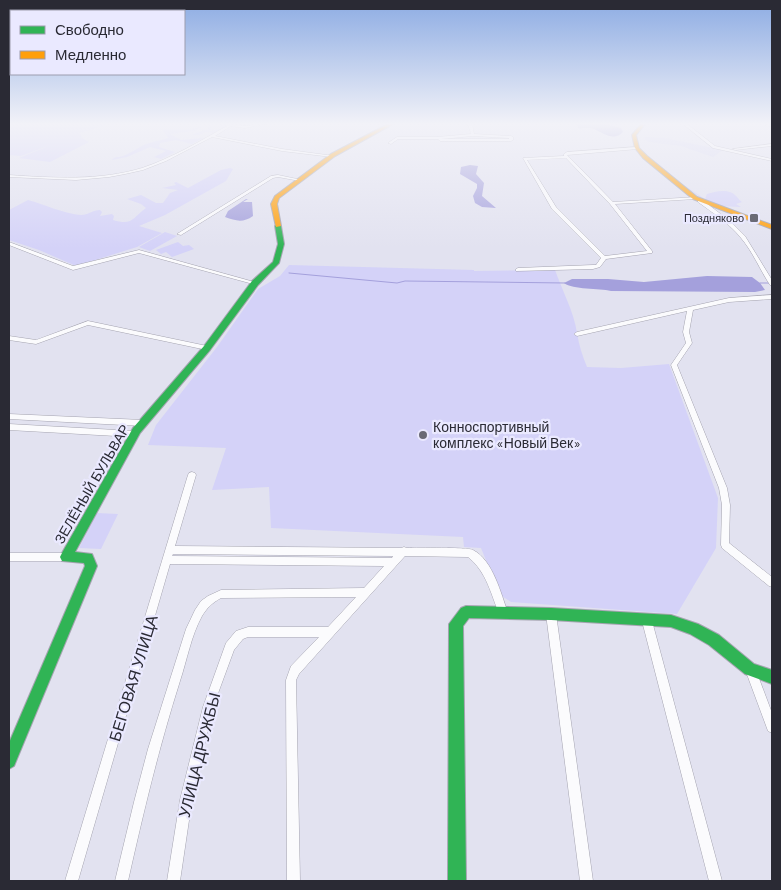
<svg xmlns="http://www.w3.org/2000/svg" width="781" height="890" font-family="Barlow,sans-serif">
	<rect width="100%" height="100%" fill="#e2e2f0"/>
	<path fill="#d8d8f1" d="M645 137 665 138 723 150 713 157 681 146 649 142 645 140Z"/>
	<path fill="#d4d2f8" d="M9 124H109L80 133 82 138 89 142 50 162 19 158 51 145 21 156 9 155Z
		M212 124 227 126 222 128 218 125H211L213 127 211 128 210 131 221 129 213 133 206 132 199 135H192L209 128 206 126 193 131 170 134 181 140 203 138 192 144 176 140 160 143 159 147 175 152 161 159 154 157 166 151 150 147 127 157 112 160C115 156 117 158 123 156 128 154 135 150 140 147 148 142 160 141 168 138L162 129 187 130Z
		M230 168 233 169 226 181 165 215 139 226 162 233 137 247 76 266 39 250 9 240V210L28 200C44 204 64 214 81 215 88 215 93 210 100 210L102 212 100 216 112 214 114 216 113 220C133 226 132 218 146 208L141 204 127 199 141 195 156 203H163L170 193 178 190 162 188 176 185 174 183 176 182 188 188 221 170Z
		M676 180 705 199 707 194C716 191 730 188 737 197 739 199 740 201 742 202L736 204 741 207 719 206 704 200Z
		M165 232 177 236 150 251 139 247Z
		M178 242 183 246 189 245 194 249 172 257 166 252 161 254 156 250Z
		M289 265 474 270V271L555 270C562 290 574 312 577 333 579 345 582 355 587 367L621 368 669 364 718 498 716 548 677 614 511 602 500 595 481 548 464 547 463 537 271 528 269 487 212 490 226 448 148 445 156 425 217 347 258 289 280 276Z
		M97 513 118 514 101 549 79 548Z"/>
	<path fill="#a4a0dc" d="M577 124H605L621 128 623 132C614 142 603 133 594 129 590 127 583 129 578 128Z
		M470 165 478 166 476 174 484 183 482 196 496 208 482 207 475 203 473 196 477 188V184L460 174 461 167Z
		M246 199H248L243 202H252L253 216C243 223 236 221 225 217L228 211Z
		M707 276 752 277 760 283 765 290 755 292 611 291C599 288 573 290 564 283L572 279H608L644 282Z"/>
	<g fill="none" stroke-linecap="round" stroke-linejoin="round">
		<path stroke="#a4a0dc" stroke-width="1" d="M289 273 397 283 405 281 565 283
			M760 283H770"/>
		<defs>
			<path id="street" d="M228 124 245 126 265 124 245 128 231 126 215 136 282 149 334 156 332 157 282 151 212 137 166 161 143 170 125 174 109 177 76 180 9 177V175C53 178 99 181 142 168 172 158 200 141 227 126L226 125Z
				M468 124H472L474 134 511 136 513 137V140L511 141H440L438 139H398L391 144 388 143 397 137H437L471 134ZM473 136 509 138V139H441Z
				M683 124H687L715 146 772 159V161L713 148Z
				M764 124 772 125V127L765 125Z
				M772 144V146L735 150 733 149Z
				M637 147 638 149 567 155 613 202 697 197V198L695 199 615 204 652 251V253L606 259 600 267 593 269 516 271V269L518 268 593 265H596L601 258 552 209 523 158 564 156V154L567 152ZM566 158 610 204 647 251 605 256 556 207 527 160Z
				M278 175 302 180 300 181 278 177 273 178 181 235 177 234 271 176Z
				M698 200H702L730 221 745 236 772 280V286L770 285C760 270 753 252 741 238 729 223 713 213 698 202Z
				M9 242 73 266 139 250 258 283 253 284 139 253 73 270 9 245Z
				M772 295V299L729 302 693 310 689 332 692 343 677 365 727 488 730 505 729 543 772 577V587L769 586 722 548 721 545 722 505 719 488 671 365 686 343 683 332 687 311 577 336 574 334 577 332 729 298Z
				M88 321 207 346 210 348 207 350 88 325 36 344 9 340V336L36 340Z
				M9 414 143 420 147 423 143 426 9 419Z
				M9 424 134 431 138 434 134 437 9 430Z
				M192 472 195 473 196 475 175 546 401 548 404 547 407 548C418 548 466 547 473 550 493 560 501 594 508 613L506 616 503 618 500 616C491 595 487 572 468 557L405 556 299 674 296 680 300 881H287L286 680 291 666 319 637H248L243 639 234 650 213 707 192 800 180 881H167L180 800 203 707 226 643 236 631 248 627H328L356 597 221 598C212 603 207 608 202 616 191 636 187 660 180 681 159 747 143 814 128 881H115L134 802 148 749 186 629 195 610 201 601 208 596 221 590 364 588 384 566 170 564 78 881H65L188 475 189 473ZM173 554 393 556 392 558 172 556Z
				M9 553H66L69 554 70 557 69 560 66 561H9Z
				M551 609 554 611 556 614 593 881H580L546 614 548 611Z
				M647 616 650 618 652 621 722 881H709L642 621 644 618Z
				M750 664 754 665 772 713V733L768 731 745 669 746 665Z"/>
			<path id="fast" d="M278 224 281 226 284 244 279 263 258 285 210 350 140 433 75 552 92 554 97 566 14 766 9 769V743L85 566 84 563 62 561 60 557 62 553 133 428 204 346 252 281 273 262 278 244 275 226Z
				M466 606 551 608 671 615 698 624 719 635 754 664 772 670V684L745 674 709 645 690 634 671 627 551 620 469 618 463 626 466 881H448L449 624 461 608Z"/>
			<path id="slow" d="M388 124H393L335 156 279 198 277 204 281 226 276 227 271 204 275 196 331 154Z
				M641 124H645L636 135 639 148 647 156 697 197 772 225V229L693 199 643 158 635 148 632 135Z"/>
		</defs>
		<use href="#street" stroke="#a5a4b0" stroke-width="1"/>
		<use href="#fast" stroke="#a5a4b0" stroke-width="2"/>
		<use href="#slow" stroke="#a5a4b0" stroke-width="2"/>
		<use href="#street" fill="#fbfbfd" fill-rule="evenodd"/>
		<use href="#fast" fill="#30b455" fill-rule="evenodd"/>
		<use href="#slow" fill="#ff9f0a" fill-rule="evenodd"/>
	</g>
	<linearGradient id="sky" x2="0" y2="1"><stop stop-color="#8dace3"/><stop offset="0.5" stop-color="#f2f2f8"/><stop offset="1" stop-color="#f2f2f8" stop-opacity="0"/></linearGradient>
	<rect width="781" height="248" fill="url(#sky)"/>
	<g fill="#6a6a76" stroke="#eae9ff" stroke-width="2">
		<rect x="749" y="213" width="10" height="10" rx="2.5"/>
		<circle cx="423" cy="435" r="5"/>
	</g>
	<g text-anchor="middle" stroke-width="4.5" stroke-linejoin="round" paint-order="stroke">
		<g font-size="11" fill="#2a2a34" stroke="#eae9ff" text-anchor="end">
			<text x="744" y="222">Поздняково</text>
		</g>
		<g font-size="14" fill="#2a2a34" stroke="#eae9ff" text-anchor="start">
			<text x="433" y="432">Конноспортивный<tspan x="433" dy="16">комплекс «Новый Век»</tspan></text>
		</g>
		<g font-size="14" fill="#2a2a34" stroke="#eae9ff">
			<text transform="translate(92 484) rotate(-60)" y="5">ЗЕЛЁНЫЙ БУЛЬВАР</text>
		</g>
		<g font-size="16" fill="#2a2a34" stroke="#eae9ff">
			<text transform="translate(133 678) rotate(-73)" y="6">БЕГОВАЯ УЛИЦА</text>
			<text transform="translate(199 755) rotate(-76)" y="6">УЛИЦА ДРУЖБЫ</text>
		</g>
	</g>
	<rect width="781" height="890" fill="none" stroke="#2a2a34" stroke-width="20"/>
	<rect x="10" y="10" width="175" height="65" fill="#eae9ff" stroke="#9d9dae"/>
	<rect x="20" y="26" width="25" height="8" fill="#30b455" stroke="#9d9dae"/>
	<text x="55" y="35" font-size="15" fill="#2a2a34">Свободно</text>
	<rect x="20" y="51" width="25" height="8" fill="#ff9f0a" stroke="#9d9dae"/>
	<text x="55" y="60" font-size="15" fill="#2a2a34">Медленно</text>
</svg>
